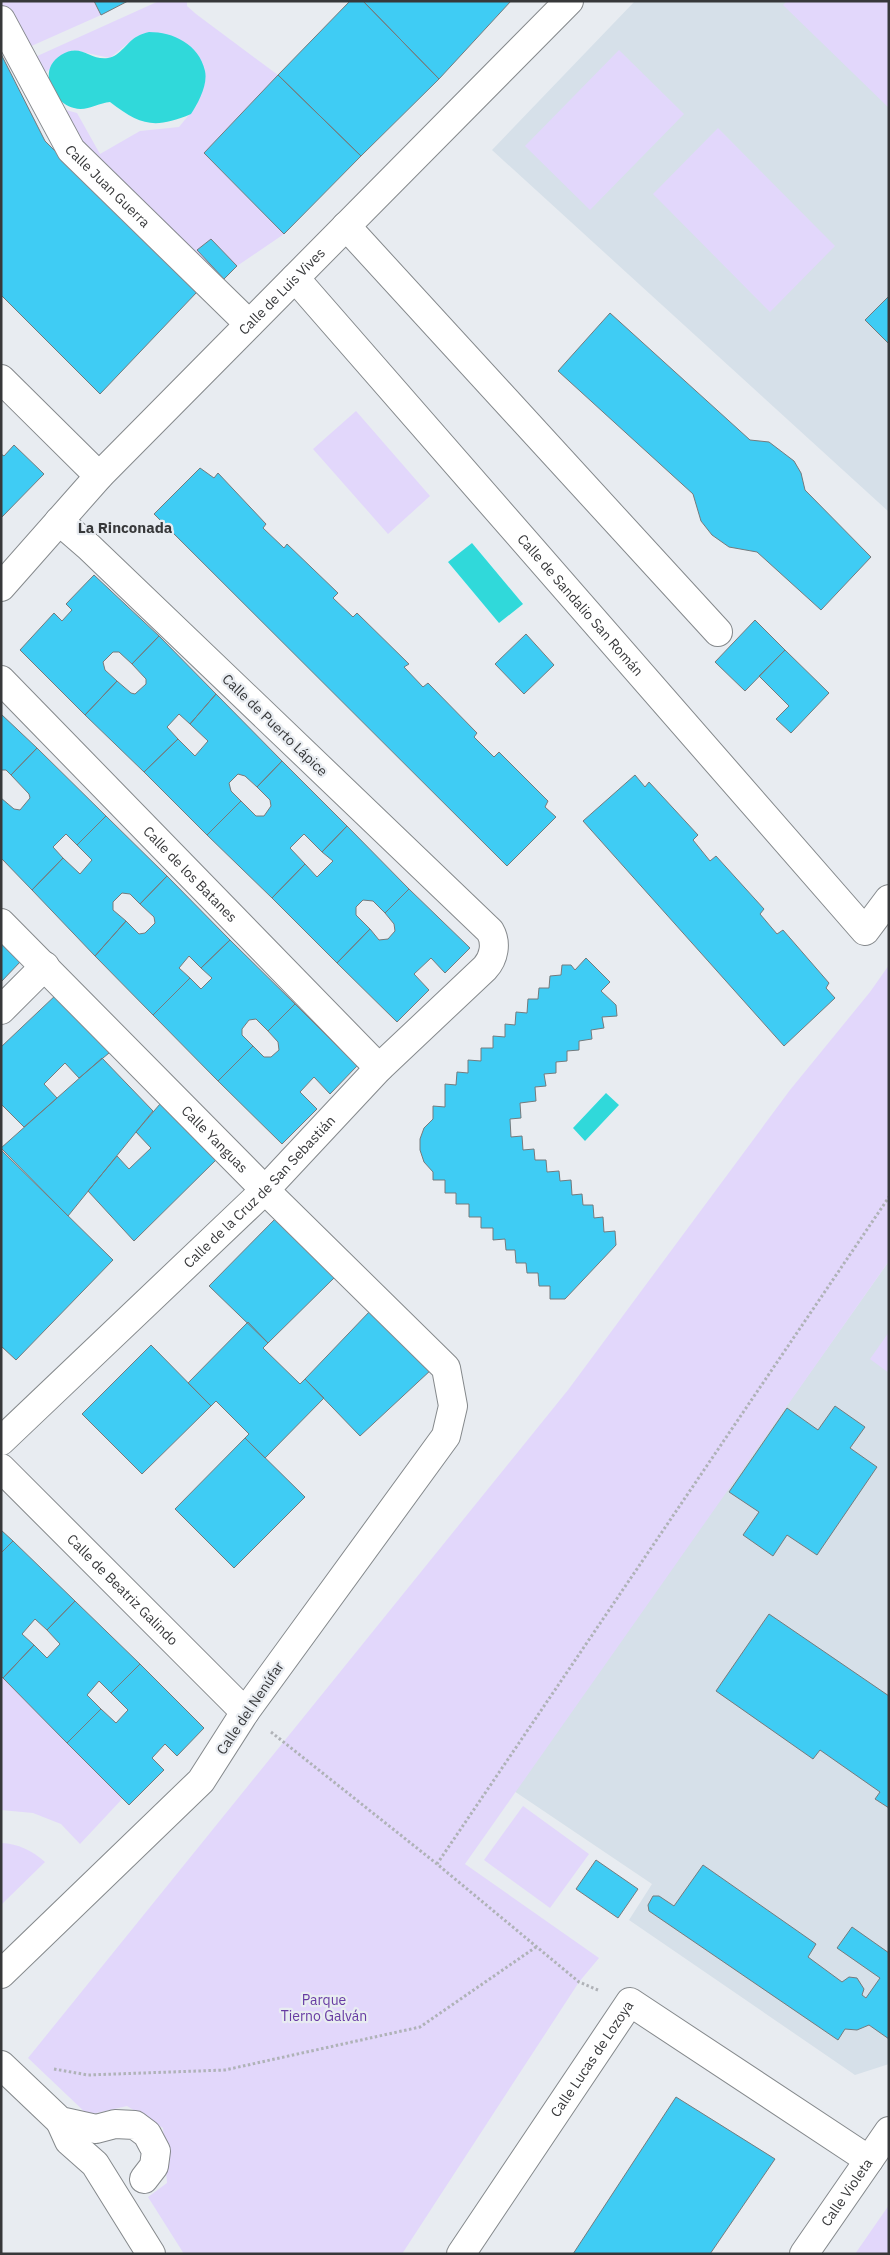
<svg xmlns="http://www.w3.org/2000/svg" width="890" height="2255" font-family="'IBM Plex Sans',sans-serif">
	<rect width="100%" height="100%" fill="#e8ecf1"/>
	<path fill="#d6e0e9" d="M635 1H889V512L492 150Z
		M889 1261V2064L855 2075 629 1920 652 1884 514 1791Z"/>
	<path fill="#e2d7fb" fill-rule="evenodd" d="M1 1H94L101 15 18 52 1 20Z
		M159 1H187V6L196 14 278 75 204 153 284 234 237 266 213 289 86 165 24 62ZM137 36 197 105 179 127 140 131 100 154 77 113 51 106 45 73 73 50 110 58Z
		M787 1H889V108L783 5Z
		M619 50 684 114 590 210 525 146Z
		M718 128 835 246 770 312 653 194Z
		M356 411 430 496 388 534 313 449Z
		M889 965V1261L465 1864 599 1958 579 1982 402 2254H184L148 2197 167 2183 163 2128 127 2106 88 2115 28 2058 568 1390 790 1090 870 992Z
		M889 1332V1373L870 1359Z
		M1 1676 123 1798 80 1844 61 1824 33 1813 1 1810Z
		M523 1806 589 1854 550 1908 484 1860Z
		M1 1843C19 1844 31 1850 45 1862L1 1905Z
		M889 2205V2254H855Z"/>
	<path fill="#30d9da" d="M149 32C173 32 199 44 205 71 208 85 198 103 191 114 155 129 141 126 110 102 98 103 86 112 74 108 52 102 37 70 61 55 81 42 90 61 108 58 121 56 127 41 138 36 141 34 145 33 149 32Z
		M472 543 523 604 499 623 448 562Z
		M606 1093 619 1105 585 1141 573 1128Z"/>
	<path fill="#3fccf4" stroke="#757a7c" d="M94 1H128L101 15Z
		M350 1H363L439 79 361 156 278 75Z
		M363 1H511L439 79Z
		M1 54 45 141 197 292 100 394 1 295Z
		M278 75 361 156 284 234 204 153Z
		M211 239 237 266 224 279 197 250Z
		M889 296V344L865 320Z
		M610 313 750 440 769 442 794 461 801 473 805 490 871 557 821 610 757 552 729 547 712 535 701 521 693 494 558 371Z
		M14 445 44 474 1 518V454L4 456Z
		M200 468 214 478 218 473 266 524 263 528 284 548 287 544 338 593 333 598 353 617 357 613 409 664 404 667 423 687 428 683 477 733 474 737 494 757 499 752 548 801 545 807 556 817 507 866 154 514Z
		M94 575 159 636 132 664 119 652H113L103 662 105 670 117 681 85 715 20 650 54 613 62 621 72 610 66 604Z
		M755 620 785 650 745 691 715 662Z
		M526 634 554 665 524 694 495 664Z
		M159 636 216 694 190 724 179 714 167 727 178 739 144 772 85 715 117 681 131 693 135 694 146 684V679L132 664Z
		M785 650 829 693 791 733 776 719 789 706 759 676Z
		M216 694 282 761 257 787 245 776 238 774 229 783 231 791 241 801 207 835 144 772 178 739 195 756 208 741 190 724Z
		M1 714 37 748 11 775 6 770H1Z
		M37 748 106 816 77 845 66 834 53 847 63 858 32 890 1 858V798L14 809 20 810 30 798 29 794 11 775Z
		M282 761 347 826 322 852 304 834 290 848 305 864 272 898 207 835 241 801 256 816H264L271 806 270 800 257 787Z
		M635 775 645 787 649 782 698 835 693 840 710 861 716 856 764 909 760 914 777 934 783 930 829 983 826 988 835 998 784 1046 583 821Z
		M106 816 167 876 140 904 130 894 122 893 113 902V910L126 921 95 956 32 890 63 858 80 874 92 860 77 845Z
		M347 826 409 889 385 913 373 901 363 900 356 907V915L370 929 337 963 272 898 305 864 317 877 333 861 322 852Z
		M167 876 230 940 201 968 189 956 179 968 190 978 153 1015 95 956 126 921 139 934 145 933 155 923 154 917 140 904Z
		M409 889 470 948 445 973 431 958 414 974 429 990 397 1022 337 963 370 929 379 940 388 939 395 931 394 924 385 913Z
		M230 940 295 1004 268 1031 256 1019 249 1020 242 1029V1035L253 1046 218 1081 153 1015 190 978 201 989 212 978 201 968Z
		M1 942 21 961 1 982Z
		M586 958 610 982 601 991 616 1005 617 1016 602 1017 604 1028 591 1030 592 1039 579 1041V1050L567 1051V1061L556 1062V1073L544 1074 546 1086 535 1087 536 1101 520 1103 521 1118 510 1119 511 1137 522 1136 523 1150 534 1149 535 1160H546L547 1172 559 1171 560 1181 571 1180 572 1195 582 1194 583 1205H593L594 1218 603 1217 604 1232 615 1231 616 1245 565 1299H550V1286H539L538 1273H527L526 1263H516L515 1250H506L505 1239 493 1240V1228H481V1217H469V1204H456V1193H445V1180H433V1172L424 1162 420 1150V1139L424 1128 433 1119V1106L445 1107V1084L456 1085 457 1072 468 1073V1060L481 1061V1048H493V1036L505 1037V1024L515 1025 516 1012 527 1013 528 999H538L539 988H549L550 976 561 975 562 965H571L575 970Z
		M58 993 115 1048 79 1078 65 1063 44 1084 57 1098 24 1127 1 1104V1047Z
		M295 1004 357 1066 330 1094 314 1077 300 1092 317 1109 282 1144 218 1081 253 1046 264 1057H271L279 1050 278 1042 268 1031Z
		M102 1058 153 1111 68 1216 1 1148Z
		M166 1097 219 1157 134 1241 88 1191 117 1156 129 1169 151 1148 136 1132Z
		M1 1150 113 1260 16 1360 1 1346Z
		M276 1218 335 1277 268 1343 209 1286Z
		M371 1310 432 1369 360 1436 305 1379Z
		M248 1322 268 1343 263 1348 300 1384 305 1379 324 1398 265 1458 245 1438 249 1434 216 1401 211 1406 188 1383Z
		M151 1345 211 1406 142 1474 82 1414Z
		M835 1406 865 1427 850 1448 877 1467 817 1555 787 1535 773 1556 743 1535 759 1512 729 1492 787 1408 818 1430Z
		M245 1438 305 1497 234 1568 175 1509Z
		M1 1530 13 1541 1 1553Z
		M13 1541 75 1601 47 1630 35 1619 22 1634 34 1645 3 1678 1 1676V1553Z
		M75 1601 140 1664 111 1693 99 1681 87 1695 101 1709 67 1743 3 1678 34 1645 47 1658 60 1644 47 1630Z
		M769 1614 889 1696V1808L875 1799 880 1792 820 1750 813 1759 716 1691Z
		M140 1664 204 1728 177 1756 165 1744 152 1758 164 1770 129 1805 67 1743 101 1709 116 1723 128 1710 111 1693Z
		M596 1860 638 1889 618 1918 576 1889Z
		M703 1865 816 1944 808 1957 842 1982 849 1977 857 1978 864 1989 862 1995 866 1998 880 1978 837 1948 852 1927 889 1953V2039L869 2025 857 2030 845 2029 838 2040 649 1911 648 1905 653 1896H659L674 1906Z
		M676 2097 775 2159 710 2254H573Z"/>
	<g fill="none" stroke-linecap="round" stroke-linejoin="round">
		<defs>
			<g id="minor">
				<path id="s1" d="M1 20 71 150 249 324"/>
				<path d="M346 226 718 632"/>
				<path id="s2" d="M295 278 865 931 889 899"/>
				<path d="M1 379 99 476"/>
				<path id="s3" d="M1 587 99 476 569 1"/>
				<path id="s4" d="M1 680 379 1068"/>
				<path id="s5" d="M1 923 265 1190 446 1368 453 1406 446 1436 245 1712 201 1781 1 1974"/>
				<path d="M1 1010 45 966"/>
				<path id="s6" d="M1 1441 265 1190 379 1068 485 968C494 958 497 943 490 931L89 547 59 521"/>
				<path id="s7" d="M1 1468 245 1712"/>
				<path d="M1 2065 60 2121 96 2129 115 2124 135 2125 147 2134 156 2151 154 2166 144 2179"/>
				<path d="M60 2121 69 2141 95 2164 151 2254"/>
				<path id="s8" d="M461 2254 630 2002 869 2160"/>
				<path id="s9" d="M804 2254 889 2131"/>
			</g>
		</defs>
		<use href="#minor" stroke="#85898c" stroke-width="30"/>
		<path stroke="#afb2b7" stroke-width="3" stroke-dasharray="2.5 2.5" stroke-linecap="butt" d="M271 1732 437 1864
			M598 1990 579 1982 437 1864 889 1197
			M54 2069 88 2075 225 2070 420 2027 536 1947"/>
		<use href="#minor" stroke="#fff" stroke-width="28"/>
	</g>
	<g text-anchor="middle" stroke-width="4.5" stroke-linejoin="round" paint-order="stroke">
		<g font-size="14" fill="#37383a" stroke="#e8ecf1">
			<text dy="5" stroke="none"><textPath href="#s1" startOffset="199">Calle Juan Guerra</textPath></text>
			<text dy="5" stroke="none"><textPath href="#s3" startOffset="408">Calle de Luis Vives</textPath></text>
			<text dy="5" stroke="none"><textPath href="#s2" startOffset="434">Calle de Sandalio San Román</textPath></text>
			<text transform="translate(275 725) rotate(44)" y="5">Calle de Puerto Lápice</text>
			<text dy="5" stroke="none"><textPath href="#s4" startOffset="271">Calle de los Batanes</textPath></text>
			<text dy="5" stroke="none"><textPath href="#s5" startOffset="304">Calle Yanguas</textPath></text>
			<text dy="5" stroke="none"><textPath href="#s6" startOffset="359">Calle de la Cruz de San Sebastián</textPath></text>
			<text dy="5" stroke="none"><textPath href="#s7" startOffset="172">Calle de Beatriz Galindo</textPath></text>
			<text transform="translate(250 1708) rotate(-56)" y="5">Calle del Nenúfar</text>
			<text dy="5" stroke="none"><textPath href="#s8" startOffset="235">Calle Lucas de Lozoya</textPath></text>
			<text dy="5" stroke="none"><textPath href="#s9" startOffset="75">Calle Violeta</textPath></text>
		</g>
		<g font-size="14" fill="#673ba2" stroke="#e8ecf1">
			<text x="324" y="2005">Parque<tspan x="324" dy="16">Tierno Galván</tspan></text>
		</g>
		<g font-size="15" font-weight="bold" fill="#37383a" stroke="#e8ecf1">
			<text x="125" y="533">La Rinconada</text>
		</g>
	</g>
	<rect width="890" height="2255" fill="none" stroke="#37383a" stroke-width="5"/>
</svg>
